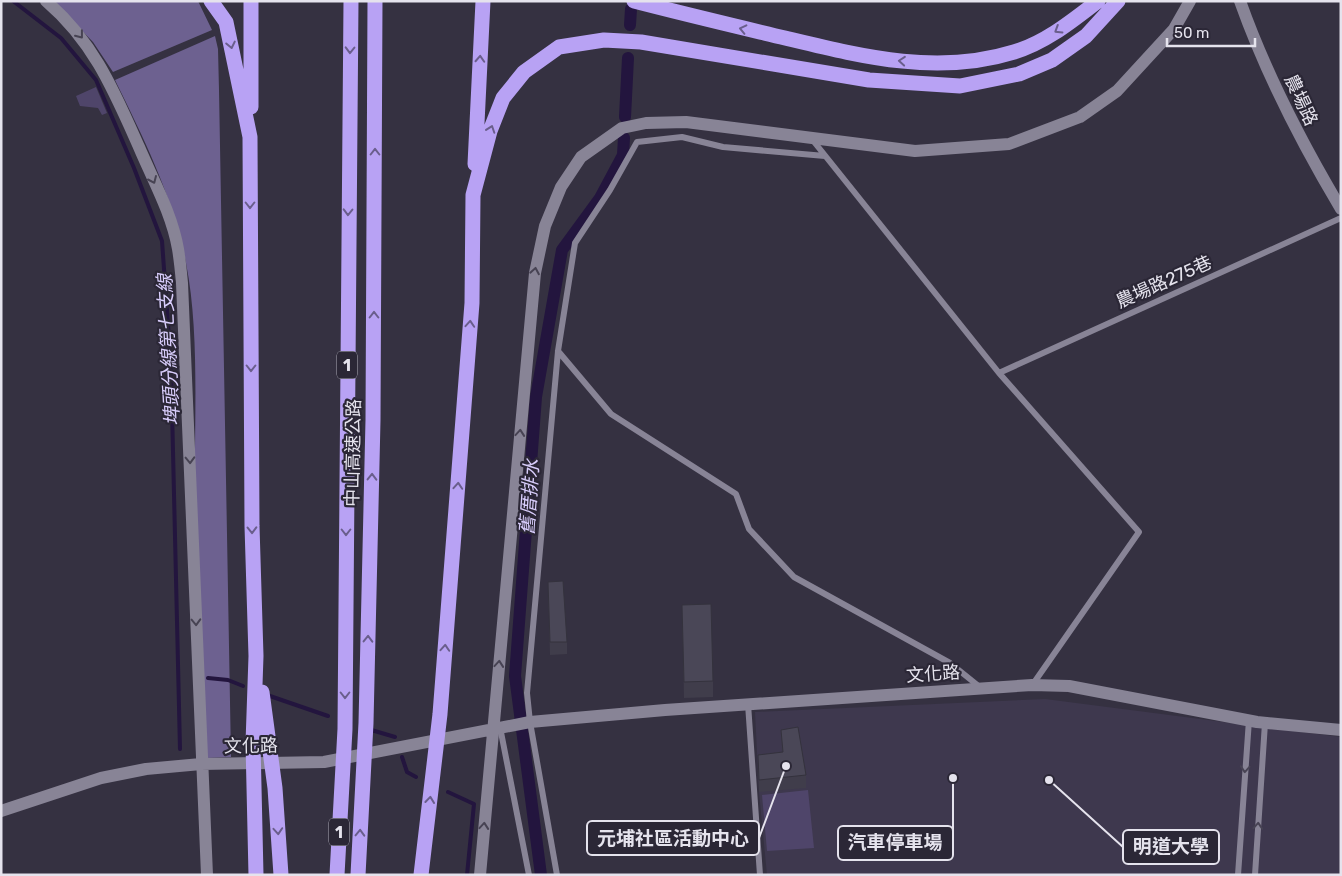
<svg xmlns="http://www.w3.org/2000/svg" width="1342" height="876" font-family="Rubik,'Noto Sans TC',sans-serif">
	<rect width="100%" height="100%" fill="#353141"/>
	<path fill="#3e384e" d="M1045 699 1341 737V875H767L759 792 755 712Z"/>
	<path fill="#4f456a" d="M96 87 107 113 102 115 98 108 80 106 76 96Z
		M808 790 814 848 767 851 762 795Z"/>
	<path fill="#6d6190" d="M53 1H198L212 30 113 72 93 42Z
		M215 36 218 49 219 90 231 757 207 758C203 670 196 581 195 493 194 420 200 333 186 263 173 197 144 139 115 80Z"/>
	<g fill="none" stroke-linecap="round" stroke-linejoin="round">
		<path stroke="#23153e" stroke-width="4" d="M13 1 61 38 96 80 134 168 162 241 171 366 180 749
			M208 678 228 680 243 686
			M267 695 328 716
			M368 729 395 737
			M402 757 407 772 416 777
			M448 792 474 804 467 875"/>
		<path stroke="#23153e" stroke-width="12" d="M630 25 631 9
			M625 117 628 58
			M541 875 515 676 536 397 562 250 600 198 623 155 624 138"/>
		<path stroke="#888496" stroke-width="6" d="M811 138 999 373 1139 532 1033 684
			M558 351 611 414 736 494 749 529 794 577 950 663 981 688
			M999 373 1341 218
			M748 704 760 875
			M500 727 529 875
			M557 875 530 722 527 693 558 351 575 243 610 190 637 142 682 137 723 147 825 156
			M1238 875 1249 720
			M1255 875 1265 723"/>
		<path stroke="#888496" stroke-width="12" d="M46 1C94 42 114 91 139 147 153 180 172 214 178 249 180 261 181 272 182 283L207 875
			M1240 1C1266 74 1301 142 1341 209
			M1 811 101 778 146 769 201 764 324 762 530 722 665 710 1032 685 1069 686 1257 722 1341 730
			M480 875 535 273 545 226 561 187 581 157 622 128 646 123 686 122 915 151 1009 144 1080 117 1117 91 1174 29 1190 1"/>
		<path stroke="#b8a2f4" stroke-width="15" d="M211 1 226 22 250 137 252 526 256 656 253 743 256 875
			M634 1C684 14 735 26 785 38 860 56 937 76 1014 52 1045 43 1072 21 1098 1
			M251 107V1
			M475 164 483 1
			M262 692 275 788 281 875
			M337 875 345 729 351 1
			M358 875 366 723 373 420 375 1
			M421 875 440 714 472 303 473 195 490 131 503 98 524 72 559 47 604 40 641 42 869 80 960 86 1019 74 1052 60 1086 36 1118 1"/>
	</g>
	<path fill="#403d4b" d="M548 582 567 642V654L550 655Z
		M682 605 713 681V697L684 698Z
		M781 730 806 775V788L759 792 758 755 782 752Z"/>
	<path fill="#4a4757" stroke="#34323d" d="M563 581 567 642H550L548 582Z
		M711 604 713 681 684 682 682 605Z
		M798 727 806 775 759 780 758 755 783 752 781 730Z"/>
	<defs><path id="oneway-chevron" d="M-2-3.5L2.5 0L-2 3.5" fill="none" stroke-width="1.6" stroke-linecap="round" stroke-linejoin="round" transform="scale(1.25)"/></defs>
	<g stroke="#6a5e8c">
		<use href="#oneway-chevron" transform="translate(743 29) rotate(-167)"/>
		<use href="#oneway-chevron" transform="translate(1058 30) rotate(148)"/>
		<use href="#oneway-chevron" transform="translate(231 45) rotate(78)"/>
		<use href="#oneway-chevron" transform="translate(350 50) rotate(91)"/>
		<use href="#oneway-chevron" transform="translate(480 59) rotate(-87)"/>
		<use href="#oneway-chevron" transform="translate(902 61) rotate(-175)"/>
		<use href="#oneway-chevron" transform="translate(491 129) rotate(-71)"/>
		<use href="#oneway-chevron" transform="translate(375 152) rotate(-90)"/>
		<use href="#oneway-chevron" transform="translate(250 205) rotate(90)"/>
		<use href="#oneway-chevron" transform="translate(348 212) rotate(91)"/>
		<use href="#oneway-chevron" transform="translate(374 315) rotate(-90)"/>
		<use href="#oneway-chevron" transform="translate(470 324) rotate(-86)"/>
		<use href="#oneway-chevron" transform="translate(251 368) rotate(90)"/>
		<use href="#oneway-chevron" transform="translate(372 477) rotate(-89)"/>
		<use href="#oneway-chevron" transform="translate(458 486) rotate(-86)"/>
		<use href="#oneway-chevron" transform="translate(252 530) rotate(89)"/>
		<use href="#oneway-chevron" transform="translate(346 532) rotate(90)"/>
		<use href="#oneway-chevron" transform="translate(368 639) rotate(-89)"/>
		<use href="#oneway-chevron" transform="translate(445 648) rotate(-86)"/>
		<use href="#oneway-chevron" transform="translate(345 695) rotate(90)"/>
		<use href="#oneway-chevron" transform="translate(430 800) rotate(-84)"/>
		<use href="#oneway-chevron" transform="translate(278 831) rotate(86)"/>
		<use href="#oneway-chevron" transform="translate(360 833) rotate(-88)"/>
	</g>
	<g stroke="#474353">
		<use href="#oneway-chevron" transform="translate(80 35) rotate(52)"/>
		<use href="#oneway-chevron" transform="translate(153 180) rotate(66)"/>
		<use href="#oneway-chevron" transform="translate(535 271) rotate(-80)"/>
		<use href="#oneway-chevron" transform="translate(520 433) rotate(-85)"/>
		<use href="#oneway-chevron" transform="translate(190 460) rotate(88)"/>
		<use href="#oneway-chevron" transform="translate(196 622) rotate(88)"/>
		<use href="#oneway-chevron" transform="translate(499 664) rotate(-85)"/>
		<use href="#oneway-chevron" transform="translate(1245 769) rotate(94)"/>
		<use href="#oneway-chevron" transform="translate(484 826) rotate(-85)"/>
		<use href="#oneway-chevron" transform="translate(1258 826) rotate(-86)"/>
	</g>
	<g text-anchor="middle" stroke-width="4.5" stroke-linejoin="round" paint-order="stroke">
		<g fill="#2b2736" stroke="#adabb6" stroke-width="1">
			<rect x="337" y="351.5" width="20" height="27" rx="4"/>
			<rect x="329" y="818.5" width="20" height="27" rx="4"/>
		</g>
		<g font-size="16" font-weight="bold" fill="#e5e3ed">
			<text x="347" y="371">1</text>
			<text x="339" y="838">1</text>
		</g>
		<g font-size="18" fill="#e5e3ed" stroke="#2b2736">
			<text transform="translate(1301 100) rotate(65)" y="6">農場路</text>
			<text transform="translate(1164 282) rotate(-24)" y="6">農場路275巷</text>
			<text transform="translate(353 453) rotate(-89)" y="6">中山高速公路</text>
			<text transform="translate(933 674) rotate(-4)" y="6">文化路</text>
			<text transform="translate(251 746) rotate(-1)" y="6">文化路</text>
		</g>
		<g font-size="19" font-style="italic" fill="#d8cdfb" stroke="#2b2736">
			<text transform="translate(168 350) rotate(-93)" y="7">埤頭分線第七支線</text>
			<text transform="translate(529 497) rotate(-86)" y="7">舊厝排水</text>
		</g>
	</g>
	<path fill="none" stroke="#e5e3ed" stroke-width="2" d="M786 766L759 838M953 778L953 843M1049 780L1123 847"/>
	<g fill="#e5e3ed" stroke="#2b2736" stroke-width="2">
		<circle cx="786" cy="766" r="5"/>
		<circle cx="953" cy="778" r="5"/>
		<circle cx="1049" cy="780" r="5"/>
	</g>
	<g fill="#2b2736" stroke="#e5e3ed" stroke-width="2">
		<rect x="587" y="821" width="172" height="34" rx="5"/>
		<rect x="838" y="826" width="115" height="34" rx="5"/>
		<rect x="1123" y="830" width="96" height="34" rx="5"/>
	</g>
	<g font-size="19" text-anchor="middle" font-weight="bold" fill="#e5e3ed">
		<text x="673" y="845">元埔社區活動中心</text>
		<text x="895" y="849">汽車停車場</text>
		<text x="1171" y="853">明道大學</text>
	</g>
	<rect width="1342" height="876" fill="none" stroke="#e5e3ed" stroke-width="5"/>
	<path d="M1167 38v8h88v-8" fill="none" stroke="#e5e3ed" stroke-width="2.5"/>
	<text x="1174" y="38" font-size="15" fill="#e5e3ed" stroke="#2b2736" stroke-width="4" paint-order="stroke">50 m</text>
</svg>
